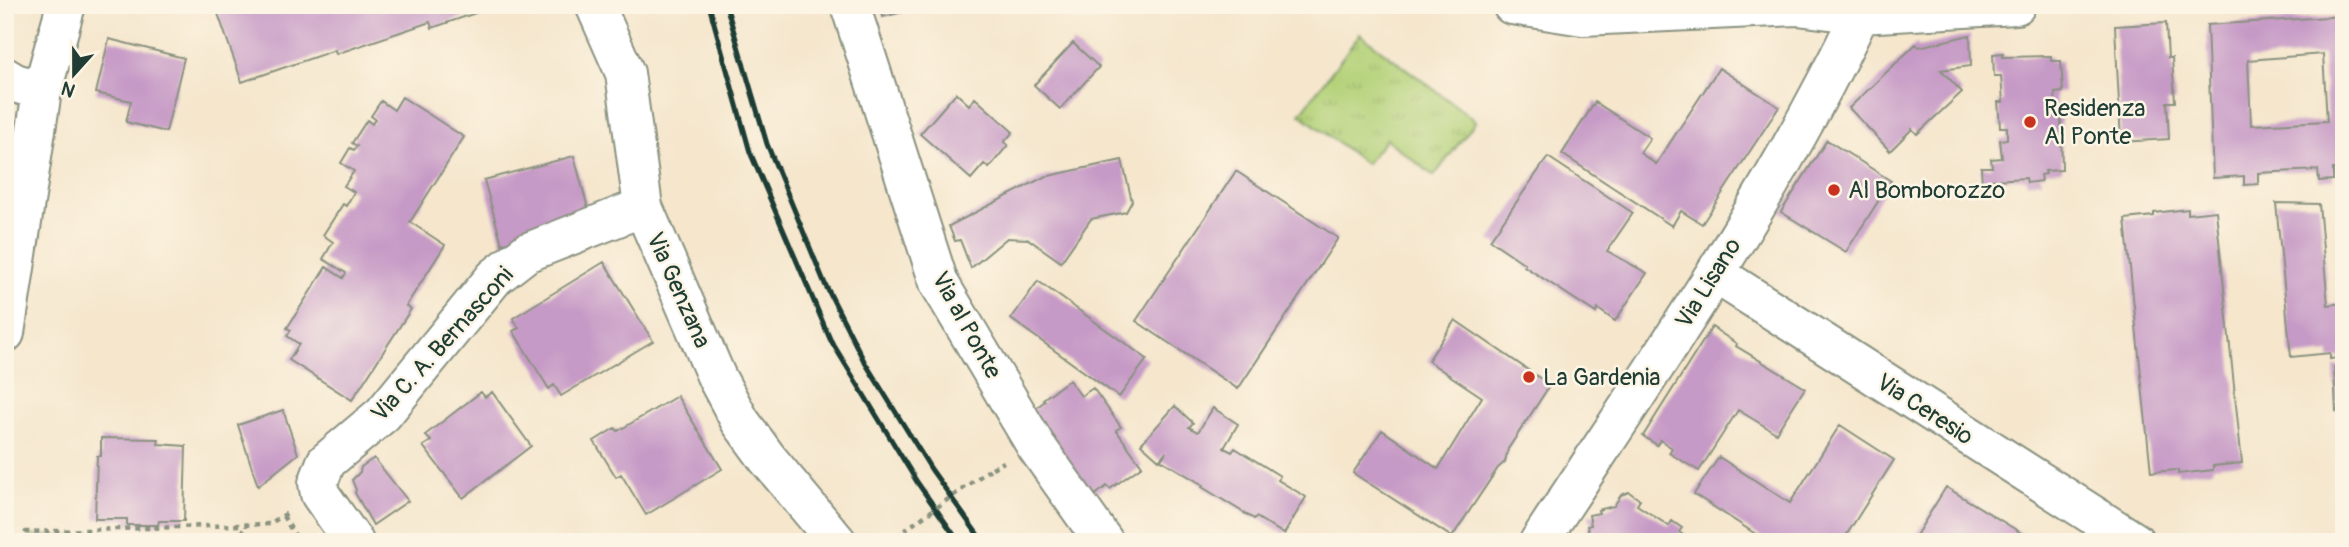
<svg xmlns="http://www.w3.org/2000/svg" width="2349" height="547" font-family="Pangolin,sans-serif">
	<defs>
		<pattern id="grass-tufts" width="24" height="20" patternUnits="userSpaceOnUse" patternTransform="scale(1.75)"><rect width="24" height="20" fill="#b3d178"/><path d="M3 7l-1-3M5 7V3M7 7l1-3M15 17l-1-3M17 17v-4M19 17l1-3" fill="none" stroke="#9ab468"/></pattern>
		<pattern id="park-crowns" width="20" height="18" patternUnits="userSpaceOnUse" patternTransform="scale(1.75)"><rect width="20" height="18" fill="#b3d178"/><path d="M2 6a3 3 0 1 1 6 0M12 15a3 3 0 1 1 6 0" fill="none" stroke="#9ab468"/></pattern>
	</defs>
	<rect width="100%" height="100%" fill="#fcf5e5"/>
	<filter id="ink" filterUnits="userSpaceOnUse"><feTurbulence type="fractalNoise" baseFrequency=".0143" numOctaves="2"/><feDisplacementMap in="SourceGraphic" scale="14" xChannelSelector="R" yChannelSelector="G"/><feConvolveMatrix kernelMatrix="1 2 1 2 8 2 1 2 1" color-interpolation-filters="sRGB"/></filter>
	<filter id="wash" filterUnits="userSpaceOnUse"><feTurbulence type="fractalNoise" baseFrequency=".00686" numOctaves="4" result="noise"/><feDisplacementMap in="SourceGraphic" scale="28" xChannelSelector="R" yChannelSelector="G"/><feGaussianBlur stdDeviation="1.57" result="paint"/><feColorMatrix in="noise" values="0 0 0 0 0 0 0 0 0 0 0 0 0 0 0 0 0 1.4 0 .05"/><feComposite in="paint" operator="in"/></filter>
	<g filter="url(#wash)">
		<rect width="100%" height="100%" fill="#f5e6cc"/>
		<path fill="url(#grass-tufts)" stroke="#698756" stroke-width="2" d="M1360 34 1476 121 1434 176 1386 139 1366 164 1300 114Z"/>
		<path fill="url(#park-crowns)" stroke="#698756" stroke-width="2" d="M30 535 218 542H29Z"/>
		<g id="blocks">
			<path fill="#c69ac6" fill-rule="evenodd" d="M215 5H496V6L432 28 430 22 336 54 335 50 242 82Z
				M881 5H927V6L883 17Z
				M2344 16V169H2333V180L2319 181 2318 170 2258 173V184L2244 185V176L2213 178 2207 25ZM2323 54 2327 121 2251 125 2248 60Z
				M2166 23 2168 58H2172L2175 102H2167L2169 139 2121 142 2115 26Z
				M1970 35 1971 66 1941 70 1962 92 1917 134 1912 129 1890 151 1849 108 1916 44 1919 47Z
				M109 39 184 58 166 132 126 122 131 101 96 93Z
				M1073 43 1099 67 1060 109 1034 85Z
				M2003 53V57L2051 56V61H2061L2063 92 2055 93 2056 116H2061L2062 170 2045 171 2046 174 2040 175 2041 181 2027 183 2026 178 1993 180V184H1982L1981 167H1992L1991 159 2002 158 2000 140 2007 139V127H2000L1998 102H2003L2001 76H1994L1993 54Z
				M1719 68 1779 107 1702 224 1681 211 1672 226 1562 154 1595 102 1650 138 1640 153 1656 164Z
				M956 93 969 105 975 98 1013 132 1004 142 1008 145 989 168 984 164 971 179 920 134Z
				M402 97 464 137 410 222 445 245 406 306 411 309 352 400 289 360 299 344 287 336 291 330 287 328 326 267 343 278 346 273 323 259 333 242 323 235 343 204 346 206 354 192 344 186 354 171 341 163 350 148 354 150 357 146 352 143 367 120 372 124 375 119 371 116 381 101 394 110Z
				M1827 140 1891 181 1846 252 1781 212Z
				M574 156 589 212 560 228 502 244 484 180Z
				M1548 157 1633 213 1607 251 1647 273 1615 321 1598 309 1596 313 1524 266 1525 264 1490 240Z
				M1122 160 1132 201 1126 212 1091 219 1061 262 1028 239 1007 238 971 268 960 240 955 241 949 226 1044 177Z
				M1236 171 1338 238 1238 389 1136 321Z
				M2276 203 2319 204 2328 305 2344 303V357L2330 359V353L2291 357Z
				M2188 209V214L2216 211 2242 463 2213 466V470L2178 474V470L2151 472 2125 219 2154 216V213Z
				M604 262 653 341 561 396 554 385 549 389 513 331 519 328 513 318Z
				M1038 281 1147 359 1119 397 1011 319Z
				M1455 320 1550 385 1508 449 1505 462 1498 468 1452 537 1353 473 1382 430 1438 469 1482 397 1428 361Z
				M1712 327 1737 344 1736 346 1805 388 1776 433 1738 410 1699 471 1669 453 1672 448 1660 440 1657 445 1643 436Z
				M2344 366V410L2336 411 2334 367Z
				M1069 380 1081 396 1093 388 1121 427 1116 430 1142 466 1110 489 1107 486 1091 498 1032 411 1045 401 1043 399Z
				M481 392 485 397 492 392 531 446 463 498 423 446 431 441 425 435Z
				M677 396 722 469 646 515 621 474 616 477 594 441 615 428 618 431Z
				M1175 406 1193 423 1189 427 1198 432 1213 408 1238 424 1224 448 1232 452 1235 448 1280 476 1278 480 1306 497 1284 534 1256 517 1254 519 1202 487 1203 485 1161 460 1166 452 1159 460 1141 444Z
				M283 410 298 454 258 486 238 425Z
				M1840 425 1894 460 1842 542H1768L1694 494 1719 457 1790 503Z
				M101 438 159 439 158 444 186 446 184 521H159L158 525H127V519H95L97 456H101Z
				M374 458 408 501 373 525 355 493 356 490 352 480 360 472 361 467Z
				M1946 487 2028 537 2025 542H1912Z
				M1629 492 1640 500 1637 505 1669 526 1672 521 1682 528 1679 532 1691 540 1694 535 1704 542H1605L1604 539 1591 542 1587 526 1591 525 1589 515 1599 513 1598 510 1614 506 1621 495Z"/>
		</g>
	</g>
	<g filter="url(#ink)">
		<use href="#blocks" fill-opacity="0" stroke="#8a9280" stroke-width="2"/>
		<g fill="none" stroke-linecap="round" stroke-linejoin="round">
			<defs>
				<path id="street" d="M595 5 625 73 643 207 717 378 740 421 767 458 837 542
					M850 5 939 283 1036 446 1104 542
					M1512 5 1583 16 1798 6 1860 14 2016 5
					M5 77 15 83 42 91
					M1716 274 2135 542
					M354 542 320 494 318 483 326 462 383 414 495 277 526 253 643 207
					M1539 542C1652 370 1772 200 1860 14"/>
				<path id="primary" d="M5 333 42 91 66 5"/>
			</defs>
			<use href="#street" stroke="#8a9280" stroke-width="42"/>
			<use href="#primary" stroke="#8a9280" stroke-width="42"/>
			<path stroke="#8a9280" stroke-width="4.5" stroke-dasharray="5 5" stroke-linecap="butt" d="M992 468 1004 462
				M283 516 299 542
				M20 542 26 532 269 524 289 512
				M235 542 248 523"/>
			<use href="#street" stroke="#fff" stroke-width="38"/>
			<use href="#primary" stroke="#fff" stroke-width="38"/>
			<path stroke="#1f3d34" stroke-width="5" d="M709 5 750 152 830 339 917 482 959 542
				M726 5 767 144 825 284 864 361 931 469 983 542"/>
			<path stroke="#8a9280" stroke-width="4.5" stroke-dasharray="5 5" stroke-linecap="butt" d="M888 542 992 468"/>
		</g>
	</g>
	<g fill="#c8321e" stroke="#fcf5e5" stroke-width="2.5">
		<circle cx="2030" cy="122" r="7"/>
		<circle cx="1834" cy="190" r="7"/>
		<circle cx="1529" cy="377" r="7"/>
	</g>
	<g text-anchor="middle" stroke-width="5" stroke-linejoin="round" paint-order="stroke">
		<g font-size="24" fill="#1f3d34" stroke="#fcf5e5" text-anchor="start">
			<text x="2044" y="116">Residenza<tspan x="2044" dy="28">Al Ponte</tspan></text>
			<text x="1848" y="198">Al Bomborozzo</text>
			<text x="1543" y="385">La Gardenia</text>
		</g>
		<g font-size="24" fill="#1f3d34" stroke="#fcf5e5">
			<text transform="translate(1708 283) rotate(-58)" y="8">Via Lisano</text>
			<text transform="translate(679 290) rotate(66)" y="8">Via Genzana</text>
			<text transform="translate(967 325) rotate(61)" y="8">Via al Ponte</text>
			<text transform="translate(442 344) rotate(-48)" y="8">Via C. A. Bernasconi</text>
			<text transform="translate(1925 409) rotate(33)" y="8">Via Ceresio</text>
		</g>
	</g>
	<rect width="2349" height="547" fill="none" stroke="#fcf5e5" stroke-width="28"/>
	<g transform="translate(74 74) rotate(201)" stroke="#fcf5e5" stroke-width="5" paint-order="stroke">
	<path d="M0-5L12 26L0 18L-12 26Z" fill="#1f3d34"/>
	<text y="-10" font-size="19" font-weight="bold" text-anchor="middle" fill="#1f3d34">N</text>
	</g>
</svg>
